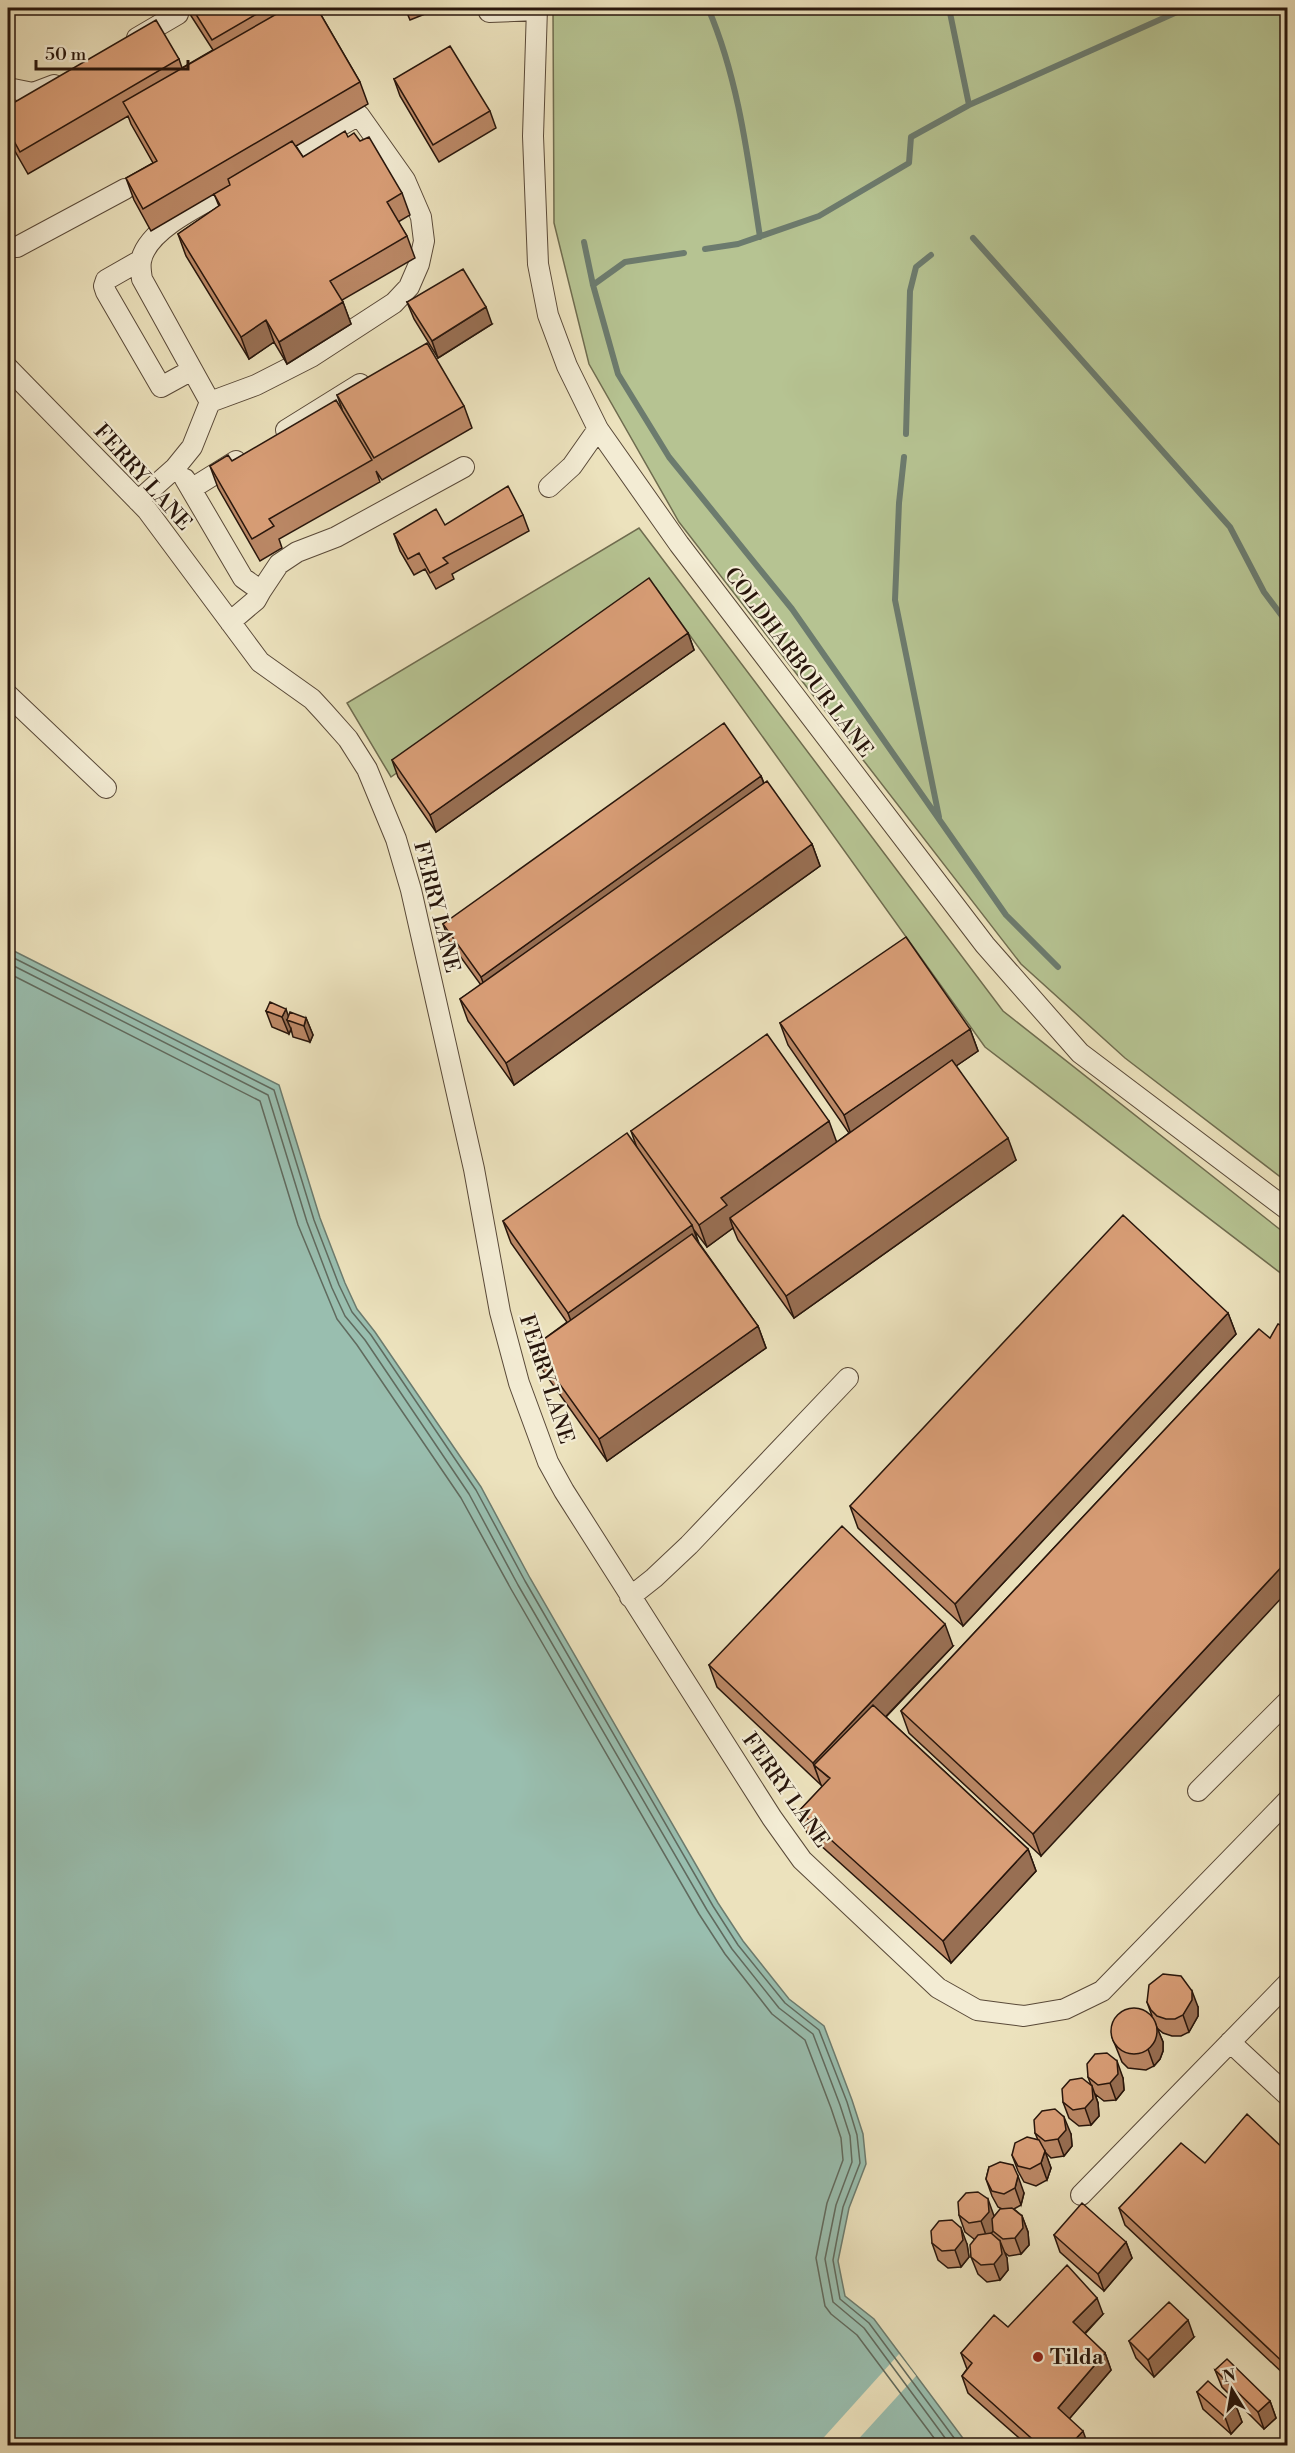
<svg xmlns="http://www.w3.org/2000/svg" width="1295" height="2453" font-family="'Libre Bodoni',serif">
	<rect width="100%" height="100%" fill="#ece2bd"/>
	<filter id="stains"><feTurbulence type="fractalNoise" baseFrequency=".00333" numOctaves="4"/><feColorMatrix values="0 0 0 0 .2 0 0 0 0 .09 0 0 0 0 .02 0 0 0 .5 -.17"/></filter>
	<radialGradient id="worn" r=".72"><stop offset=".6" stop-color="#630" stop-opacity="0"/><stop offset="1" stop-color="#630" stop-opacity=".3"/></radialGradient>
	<path fill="#b6c392" stroke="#6f6c4f" stroke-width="1.5" d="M553 8H1287V1182L1125 1058 1021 964 679 522 589 364 554 223Z
		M639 528 1003 1011 1287 1235V1278L985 1047 656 588 391 777 347 703Z"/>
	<path fill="#99beaf" stroke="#6c7b6e" stroke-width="1.5" d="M8 948 279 1085 320 1218 345 1283 357 1309 375 1332 481 1487 530 1578 718 1903 743 1941 789 1999 824 2026 852 2100 863 2134 866 2164 849 2208 838 2261 845 2296 874 2319 968 2445H8Z"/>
	<path fill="#ece2bd" d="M899 2354 916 2376 853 2445H817Z"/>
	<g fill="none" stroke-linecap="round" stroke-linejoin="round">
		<path stroke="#606a5e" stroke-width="1.5" d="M8 955 274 1090 314 1220 339 1285 352 1312 371 1335 476 1490 525 1581 713 1906 738 1945 785 2003 819 2030 847 2102 857 2135 860 2163 843 2207 833 2260 840 2299 869 2323 960 2446
			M8 963 268 1095 307 1222 332 1288 345 1316 365 1340 469 1494 518 1585 707 1910 732 1949 779 2008 813 2034 840 2105 850 2136 852 2162 836 2205 825 2259 833 2302 864 2328 951 2446
			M8 973 260 1101 298 1225 337 1319 357 1345 461 1498 511 1589 699 1914 725 1954 772 2014 805 2040 831 2108 841 2138 843 2160 827 2203 816 2258 825 2306 831 2314 857 2335 940 2446"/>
		<path stroke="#6c7b6e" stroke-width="6" d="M708 8C739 80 748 159 760 237
			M949 8 969 105
			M973 238 1230 527 1264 592 1288 624
			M584 242 593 285 618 374 669 457 792 609 1006 915 1058 967
			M705 249 738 244 819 216 909 163 911 137 969 105 1186 8
			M593 285 625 262 684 253
			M906 434 910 291 916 267 931 255
			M904 457 899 503 895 600 939 817"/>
		<defs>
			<path id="minor" d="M537 8 533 136 538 264 548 315 567 366 598 429 679 544 985 945 1080 1053 1288 1210
				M489 12 537 10
				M137 38 178 14
				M8 88 33 93 54 85
				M8 247H17L125 189
				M141 260 106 280 104 286 106 292 161 387 192 370
				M8 368 147 510 260 662 312 699 324 712 348 739 367 769 396 839 411 890 474 1169 500 1312 519 1383 548 1462 564 1491 772 1818 802 1860 938 1988 977 2010 1024 2016 1065 2009 1102 1991 1288 1800
				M210 402 256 385 311 357 394 303 409 287 419 264 424 241 421 217 405 180 359 115 277 162
				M286 430 360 384
				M185 479 243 578 261 591 256 600 230 622
				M549 487 572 466 598 429
				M191 489 236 461
				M138 501 175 468 192 447 210 402 142 279C141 273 140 266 141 261 147 227 211 200 238 185
				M261 591 279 564 297 552 336 537 464 467
				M8 695 106 788
				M630 1597 654 1578 689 1545 848 1378
				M1198 1791 1288 1701
				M1230 2042 1288 2096
				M1081 2195 1288 1983"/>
		</defs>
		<use href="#minor" stroke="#594938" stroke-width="22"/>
		<use href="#minor" stroke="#f3ecd4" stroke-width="20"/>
	</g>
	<path fill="#b86" stroke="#28160c" stroke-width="1.5" d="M186 8H317L360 82 368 104 296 146 303 157 348 137 402 193 410 215 398 222 407 236 415 258 342 300 351 324 287 364 274 342 249 359 186 256 178 234 219 206 214 194 151 231 134 200 126 178 153 163 131 124 128 116 28 174 8 139V106L179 59 182 68 213 50Z
		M405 8H440L410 20Z
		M394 79 490 111 496 128 439 162 400 96Z
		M407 302 492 324 438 358 414 319Z
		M337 395 464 406 472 428 382 480 376 471 380 482 279 539 282 548 260 561 218 488 210 466 232 461 342 409Z
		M523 515 529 531 452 574 454 579 436 589 425 569 414 575 400 551 394 534 445 525Z
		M688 633 694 650 436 832 398 777 392 760Z
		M761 776 764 783 812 844 820 866 514 1085 468 1021 460 999 481 985 449 941 443 924Z
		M266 1011 288 1016 306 1018 313 1035 310 1042 293 1037 291 1029 289 1034 272 1027Z
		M780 1023 970 1029 978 1051 956 1066 1016 1160 794 1318 738 1240 733 1228 707 1247 694 1230 699 1243 758 1326 766 1348 607 1461 541 1368 533 1347 567 1322 511 1243 503 1221 637 1148 631 1131 837 1142 849 1133 788 1045Z
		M1228 1313 1236 1334 963 1626 858 1528 850 1506Z
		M1259 1329 1041 1856 909 1733 901 1711Z
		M953 1646 886 1717 1028 1849 1036 1871 951 1963 807 1833 799 1811 822 1787 821 1785 717 1687 709 1665Z
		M1147 2002 1198 2007V2016L1189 2032 1181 2036H1172L1163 2033 1157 2028 1163 2042V2051L1160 2059 1154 2066 1146 2070 1128 2068 1122 2062 1112 2037 1152 2016Z
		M1088 2077 1123 2078 1124 2090 1116 2100 1104 2101 1095 2094 1098 2103 1099 2116 1091 2125 1079 2126 1069 2118 1063 2102 1091 2085Z
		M1035 2133 1071 2134 1072 2146 1064 2156 1051 2158 1045 2152 1051 2168 1047 2180 1036 2186 1024 2182 1018 2171 1012 2155 1038 2140Z
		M1287 2152V2377L1125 2225 1119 2208 1205 2163Z
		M989 2167 1024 2193 1021 2205 1014 2209 1022 2216 1028 2232 1029 2245 1021 2254 1009 2256 1004 2252 1007 2258 1008 2270 1000 2280 987 2282 978 2274 971 2257 974 2239 965 2232 959 2215 994 2216 1002 2209 998 2207 992 2196 986 2179Z
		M1054 2235 1126 2242 1132 2258 1104 2291 1060 2252Z
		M932 2243 967 2244 969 2257 961 2267 948 2268 938 2260Z
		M1103 2314 1085 2334 1105 2353 1111 2370 1069 2419 1088 2445H1027L968 2393 962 2376 967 2369 961 2353 1008 2327Z
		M1194 2337 1154 2377 1136 2358 1129 2341Z
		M1215 2370 1270 2401 1276 2418 1264 2429 1222 2387Z
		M1197 2392 1236 2406 1242 2422 1231 2434 1203 2409Z"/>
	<path fill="#986f53" stroke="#28160c" stroke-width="1.5" d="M343 302 351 324 287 364 279 342Z
		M486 307 492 324 438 358 432 341Z
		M266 320 274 342 249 359 241 337Z
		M688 633 694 650 436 832 430 815Z
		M761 776 767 792 487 993 481 977Z
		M812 844 820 866 514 1085 506 1063Z
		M286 1009 290 1021 287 1020 291 1029 289 1034 282 1017Z
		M306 1018 313 1035 310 1042 304 1026Z
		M970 1029 978 1051 852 1137 844 1115Z
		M829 1121 837 1143 730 1219 733 1228 707 1247 699 1225 721 1198Z
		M1008 1138 1016 1160 794 1318 786 1296Z
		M692 1225 700 1247 576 1335 568 1313Z
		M1228 1313 1236 1334 963 1626 955 1604Z
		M758 1326 766 1348 607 1461 599 1439Z
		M1287 1561V1592L1041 1856 1033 1834Z
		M945 1624 953 1646 828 1777 814 1765 821 1785 813 1763Z
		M1028 1849 1036 1871 951 1963 943 1941Z
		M1192 1991 1198 2007V2016L1189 2032 1183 2015Z
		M1156 2025 1163 2042V2051L1160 2059 1154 2066 1148 2049Z
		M1117 2061 1123 2078 1124 2090 1116 2100 1110 2083Z
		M1092 2086 1098 2103 1099 2116 1091 2125 1085 2108Z
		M1064 2117 1071 2134 1072 2146 1064 2156 1058 2139Z
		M1045 2151 1051 2168 1047 2180 1041 2163Z
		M1018 2176 1024 2193 1021 2205 1015 2188Z
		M988 2199 994 2216 995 2229 987 2238 981 2221Z
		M1022 2216 1028 2232 1029 2245 1021 2254 1015 2238Z
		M961 2228 967 2244 969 2257 961 2267 955 2250Z
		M1000 2241 1007 2258 1008 2270 1000 2280 994 2264Z
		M1126 2242 1132 2258 1104 2291 1098 2274Z
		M1097 2298 1103 2314 1079 2339 1073 2322Z
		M1188 2320 1194 2337 1154 2377 1148 2360Z
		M1105 2353 1111 2370 1064 2425 1058 2408Z
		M1270 2401 1276 2418 1264 2429 1258 2412Z
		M1236 2406 1242 2422 1231 2434 1225 2417Z
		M1083 2431 1088 2445H1070Z"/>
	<path fill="#d99e77" stroke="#28160c" stroke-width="1.5" d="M192 8H267L212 40Z
		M287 8H317L360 82 143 209 126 178 157 161 123 102Z
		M156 20 179 59 20 152 8 130V106Z
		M450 46 490 111 433 145 394 79Z
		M345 131 348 137 354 133 360 141 369 137 402 193 387 202 407 236 330 281 343 302 279 342 266 320 241 337 178 234 220 205 214 194 230 185 228 179 292 141 303 157Z
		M463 269 486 307 432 341 407 302Z
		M427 343 464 406 374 458 337 395Z
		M336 400 372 460 269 519 274 526 252 539 210 466 228 455 232 461Z
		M508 486 523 515 443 558 448 563 430 573 419 553 408 559 394 534 436 509 445 525Z
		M649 578 688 633 430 815 392 760Z
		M724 723 761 776 481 977 443 924Z
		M767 781 812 844 506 1063 460 999Z
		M906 937 970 1029 844 1115 780 1023Z
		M270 1002 286 1009 282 1017 266 1011Z
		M290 1012 306 1018 304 1026 287 1020Z
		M767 1034 829 1121 721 1198 727 1205 699 1225 631 1131Z
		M952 1060 1008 1138 786 1296 730 1218Z
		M627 1133 692 1225 568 1313 503 1221Z
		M1123 1215 1228 1313 955 1604 850 1506Z
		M692 1234 758 1326 599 1439 533 1347Z
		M1278 1324 1287 1328V1561L1033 1834 901 1711 1259 1329 1270 1338Z
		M842 1526 945 1624 813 1763 709 1665Z
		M873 1705 1028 1849 943 1941 799 1811 830 1778 814 1765Z
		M1163 1974 1181 1976 1192 1991V2000L1183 2015 1175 2019H1166L1157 2016 1151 2010 1147 2002 1149 1985Z
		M1111 2031a23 23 0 1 1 46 0a23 23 0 1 1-46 0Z
		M1107 2053 1117 2061 1118 2074 1110 2083 1098 2085 1088 2077 1087 2064 1095 2054Z
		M1082 2078 1092 2086 1093 2099 1085 2108 1073 2110 1063 2102 1062 2089 1070 2080Z
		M1055 2109 1064 2117 1066 2130 1058 2139 1045 2141 1035 2133 1034 2120 1042 2111Z
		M1247 2114 1287 2152V2366L1119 2208 1181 2143 1205 2163Z
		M1027 2137 1039 2140 1045 2151 1041 2163 1030 2169 1018 2166 1012 2155 1015 2143Z
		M1000 2162 1013 2165 1018 2176 1015 2188 1004 2194 992 2191 986 2179 989 2167Z
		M978 2192 988 2199 989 2212 981 2221 969 2223 959 2215 958 2202 966 2193Z
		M1082 2203 1126 2242 1098 2274 1054 2235Z
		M1012 2208 1022 2216 1023 2228 1015 2238 1003 2239 993 2231 992 2219 1000 2209Z
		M952 2220 961 2228 963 2240 955 2250 942 2251 932 2243 931 2231 939 2221Z
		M991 2233 1000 2241 1002 2254 994 2264 981 2265 971 2257 970 2245 978 2235Z
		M1067 2265 1097 2298 1073 2322 1105 2353 1058 2408 1083 2431 1070 2445H1039L962 2376 972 2363 961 2353 994 2315 1008 2327Z
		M1169 2302 1188 2320 1148 2360 1129 2341Z
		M1227 2359 1270 2401 1258 2412 1215 2370Z
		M1208 2381 1236 2406 1225 2417 1197 2392Z"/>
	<circle fill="#8f2418" stroke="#f3ecd4" stroke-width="2" cx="1038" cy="2357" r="6"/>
	<g text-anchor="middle" stroke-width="4.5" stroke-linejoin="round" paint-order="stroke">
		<g font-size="21" fill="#28160c" stroke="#f3ecd4">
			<text transform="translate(143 477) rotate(48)" y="7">FERRY LANE</text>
			<text transform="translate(799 662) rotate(53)" y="7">COLDHARBOUR LANE</text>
			<text transform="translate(437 907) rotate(76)" y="7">FERRY LANE</text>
			<text transform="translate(547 1379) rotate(72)" y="7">FERRY LANE</text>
			<text transform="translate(786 1790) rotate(55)" y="7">FERRY LANE</text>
		</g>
		<g font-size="21" font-weight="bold" fill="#28160c" stroke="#f3ecd4" text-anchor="start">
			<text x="1050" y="2364">Tilda</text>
		</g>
	</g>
	<rect width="1295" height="2453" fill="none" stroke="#ece2bd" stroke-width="30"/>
	<rect x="9" y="9" width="1277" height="2435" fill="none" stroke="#28160c" stroke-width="3"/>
	<rect x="15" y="15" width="1265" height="2423" fill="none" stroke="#28160c" stroke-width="1.5"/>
	<g transform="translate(1232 2390) rotate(349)" stroke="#f3ecd4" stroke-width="4.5" paint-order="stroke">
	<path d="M0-4.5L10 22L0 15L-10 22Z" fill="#28160c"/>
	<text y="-9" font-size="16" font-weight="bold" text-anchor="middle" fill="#28160c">N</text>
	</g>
	<path d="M36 60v9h152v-9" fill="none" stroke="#28160c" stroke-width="3"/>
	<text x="45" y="60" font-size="18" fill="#28160c" stroke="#f3ecd4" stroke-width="4.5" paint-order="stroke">50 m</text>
	<rect width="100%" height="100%" filter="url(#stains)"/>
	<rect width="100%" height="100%" fill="url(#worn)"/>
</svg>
